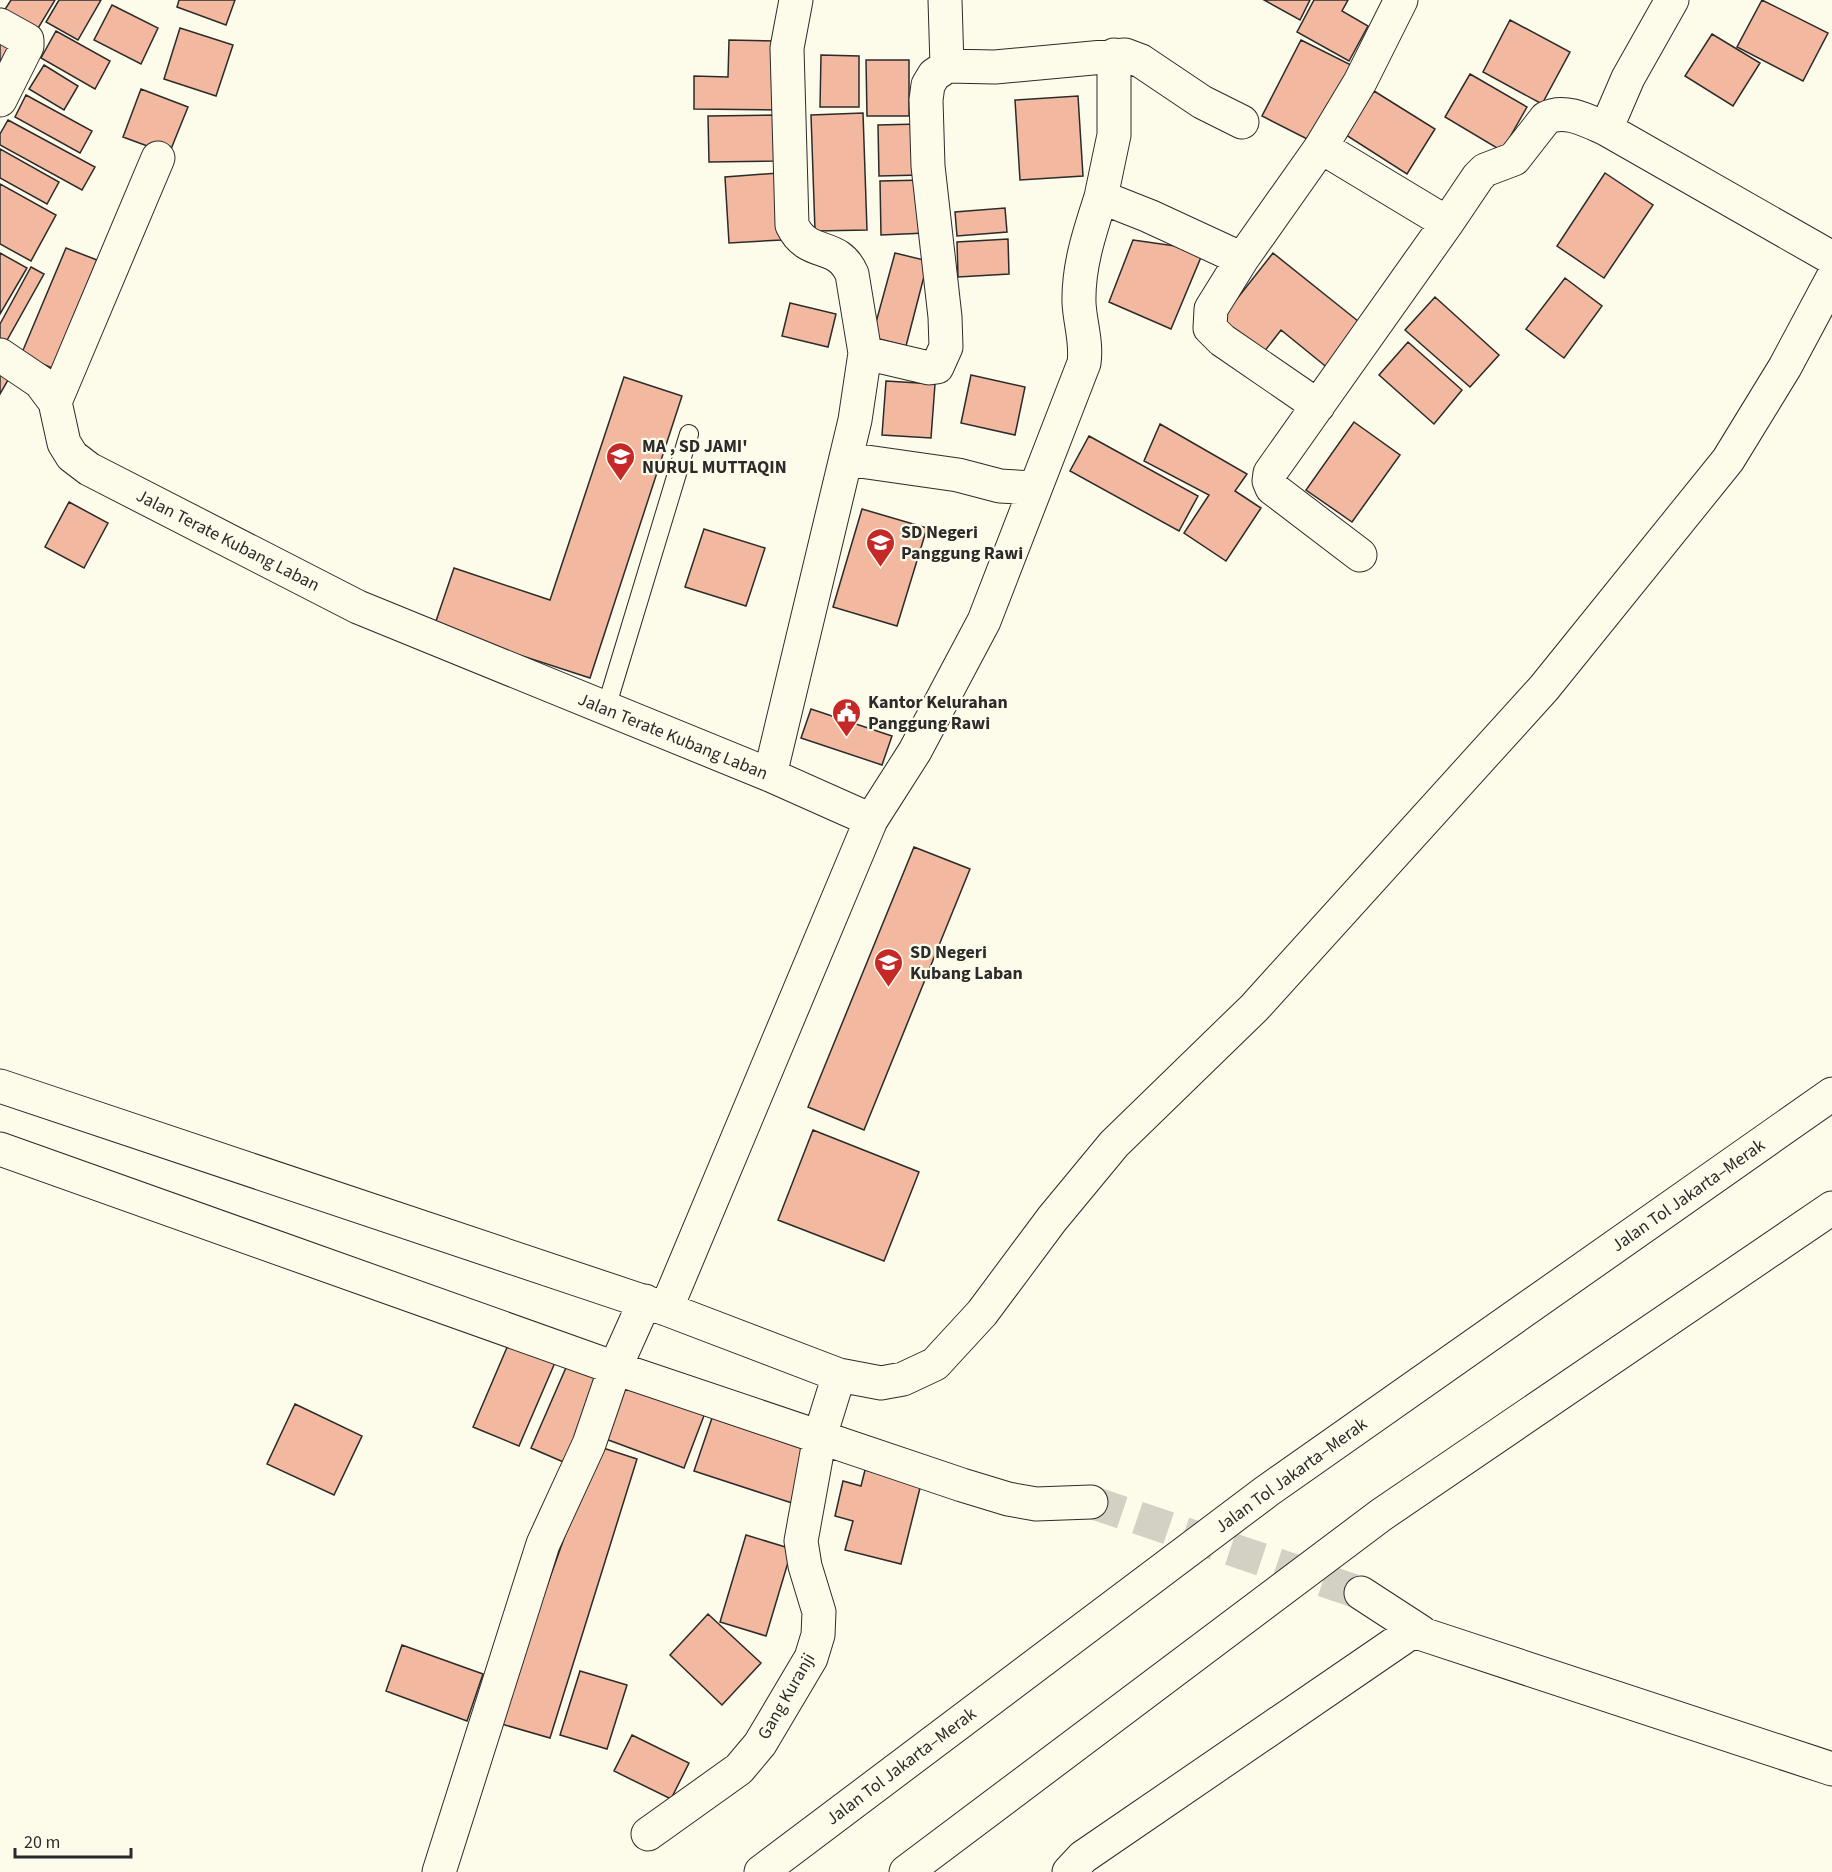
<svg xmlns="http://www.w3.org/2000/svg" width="1832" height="1872" font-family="'Source Sans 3',sans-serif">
	<rect width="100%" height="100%" fill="#fdfbea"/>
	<path fill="#f2b8a0" stroke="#2b2b2b" stroke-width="1.5" d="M11 0H55L37 30 4 11Z
		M59 0H101L78 40 46 22Z
		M179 0H235L226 25 177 7Z
		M1264 0H1310L1300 20Z
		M1314 0H1348L1342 11 1368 26 1349 61 1297 32Z
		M1762 0 1828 33 1803 81 1737 47Z
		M112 5 158 28 141 64 94 40Z
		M1510 20 1570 52 1542 104 1483 72Z
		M180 28 233 45 216 96 164 79Z
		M56 31 110 61 95 89 41 58Z
		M0 34 20 45 0 80Z
		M1712 34 1760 63 1733 106 1685 76Z
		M729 40 778 41 776 110 694 109V76L728 77Z
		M1301 40 1353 66 1313 142 1262 116Z
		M821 55 859 56V107H820Z
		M866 60H909V116H867Z
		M44 65 78 86 64 110 29 89Z
		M1470 74 1527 107 1502 151 1445 117Z
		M141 89 188 107 169 154 123 137Z
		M1374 91 1435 129 1407 174 1346 135Z
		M26 95 92 131 80 153 15 117Z
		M1078 96 1083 176 1020 180 1015 100Z
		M863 113 867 230 815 231 811 115Z
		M776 115 777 161 709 162 708 116Z
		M8 120 95 167 82 190 0 145V134Z
		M919 124 920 175 879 176 878 125Z
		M0 149 59 182 47 204 0 178Z
		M778 173 781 240 729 243 725 177Z
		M1605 173 1653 205 1604 278 1557 246Z
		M925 180 926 233 881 235 880 181Z
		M0 184 56 215 31 261 0 244Z
		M1005 208 1007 232 957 236 955 212Z
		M1008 239 1009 274 958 277 957 242Z
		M1133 240 1204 250 1171 329 1109 302Z
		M66 248 97 260 52 368 21 355Z
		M0 253 27 268 0 314Z
		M895 253 928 261 906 346 872 337Z
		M1273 253 1363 325 1329 369 1281 330 1264 352 1221 319Z
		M31 267 44 274 6 342 0 339V324Z
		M1565 278 1602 306 1564 358 1526 329Z
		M1435 297 1499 355 1470 387 1405 330Z
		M790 303 836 314 828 347 782 336Z
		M1408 342 1462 390 1434 424 1379 375Z
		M0 366 12 373 0 394Z
		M971 375 1025 387 1015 435 961 423Z
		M624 377 682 396 590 678 434 627 454 568 550 600Z
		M886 381 935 384 931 438 882 435Z
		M1354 422 1400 455 1352 522 1306 490Z
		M1160 424 1247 474 1235 491 1261 508 1226 561 1184 533 1209 495 1144 461Z
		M1089 436 1198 496 1179 531 1070 471Z
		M69 502 108 523 84 568 45 547Z
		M862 509 927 528 897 626 833 607Z
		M704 529 765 548 746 606 685 587Z
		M811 709 892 736 882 765 801 738Z
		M914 847 970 869 864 1130 808 1107Z
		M813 1130 919 1172 884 1261 778 1220Z
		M511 1338 557 1358 519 1446 473 1427Z
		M568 1363 605 1379 568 1464 531 1448Z
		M625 1382 705 1413 684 1468 603 1438Z
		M295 1404 362 1436 334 1495 267 1464Z
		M712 1418 812 1452 795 1504 694 1471Z
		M597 1446 637 1459 550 1738 498 1723Z
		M865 1470 921 1484 901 1564 845 1550 853 1521 835 1516 843 1481 861 1486Z
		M746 1535 792 1549 766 1636 720 1622Z
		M708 1614 761 1663 722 1705 670 1655Z
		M402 1645 483 1674 467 1721 386 1691Z
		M580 1671 627 1685 607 1749 560 1735Z
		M632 1735 689 1763 671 1799 614 1771Z"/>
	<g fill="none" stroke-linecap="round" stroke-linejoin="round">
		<path stroke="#d3d1c4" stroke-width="33" stroke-dasharray="33 16" stroke-linecap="butt" d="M1091 1502 1361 1593"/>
		<defs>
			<path id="lane" d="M606 708 689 434"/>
			<path id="street" d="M945 0 947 66 995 67 1125 55 1141 61 1202 102 1242 122
				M0 25 27 40V46L0 100
				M1114 55V135L1101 197 1149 216 1242 259 1321 147 1360 82 1401 0
				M1606 129 1628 78 1672 0
				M1321 147 1447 223 1478 177 1485 170 1514 159 1546 118C1565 108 1588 121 1606 129L1832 258
				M1242 259 1211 309 1210 328 1222 340 1318 406
				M865 353 929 368 937 367 946 347 945 317 928 166 926 100 928 85 934 75 947 66
				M0 355 40 382 55 402 64 443 72 456 89 469 358 607 770 775 871 820 666 1309
				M55 402 158 158
				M846 459 958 475 1000 486 1035 488
				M1360 555 1272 488 1269 481 1270 473 1447 223
				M770 775 855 420 865 353 852 274C837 240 808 259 792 225L787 48 796 0
				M871 820 915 751 984 621 1084 363C1087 342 1080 323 1079 303 1078 266 1090 231 1101 197
				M0 1086 666 1309 839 1375 881 1383 903 1379 935 1364 982 1313 1052 1219 1114 1144 1254 1008 1544 688 1728 460 1785 367 1832 279
				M0 1149 615 1368 962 1485 1008 1499 1036 1504 1091 1502
				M1361 1593 1421 1632
				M648 1834 739 1769 760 1744 811 1658 818 1635 819 1612 805 1566 801 1541 820 1436 839 1375
				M439 1872 543 1544 589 1444 615 1368 645 1301
				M1069 1872 1083 1857 1413 1631 1832 1769"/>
			<path id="highway" d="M761 1872 1267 1491 1832 1094
				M906 1872 1381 1515 1832 1208"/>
		</defs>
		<use href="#lane" stroke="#2b2b2b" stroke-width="20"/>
		<use href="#street" stroke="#2b2b2b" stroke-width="35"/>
		<use href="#highway" stroke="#2b2b2b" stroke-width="35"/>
		<use href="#lane" stroke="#fdfbea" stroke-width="18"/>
		<use href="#street" stroke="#fdfbea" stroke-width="33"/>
		<use href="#highway" stroke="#fdfbea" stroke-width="33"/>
	</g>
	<defs>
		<symbol id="school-pin" viewBox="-11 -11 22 30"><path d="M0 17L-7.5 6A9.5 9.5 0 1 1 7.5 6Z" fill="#c62828" stroke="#fdfbea"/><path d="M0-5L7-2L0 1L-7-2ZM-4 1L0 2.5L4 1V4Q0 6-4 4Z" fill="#fff"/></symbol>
		<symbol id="civic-pin" viewBox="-11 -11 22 30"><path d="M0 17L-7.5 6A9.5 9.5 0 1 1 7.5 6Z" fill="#c62828" stroke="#fdfbea"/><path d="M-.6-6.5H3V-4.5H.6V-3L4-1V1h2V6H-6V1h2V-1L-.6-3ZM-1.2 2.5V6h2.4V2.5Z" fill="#fff"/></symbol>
	</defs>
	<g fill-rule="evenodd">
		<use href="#school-pin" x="604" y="440" width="33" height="45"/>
		<use href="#school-pin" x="864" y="526" width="33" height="45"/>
		<use href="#civic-pin" x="830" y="696" width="33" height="45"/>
		<use href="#school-pin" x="872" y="946" width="33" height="45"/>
	</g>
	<g text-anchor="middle" stroke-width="4.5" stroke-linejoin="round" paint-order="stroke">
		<g font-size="18" font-weight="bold" fill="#2b2b2b" stroke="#fdfbea" text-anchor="start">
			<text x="642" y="452">MA , SD JAMI'<tspan x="642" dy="21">NURUL MUTTAQIN</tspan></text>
			<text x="901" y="538">SD Negeri<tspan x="901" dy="21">Panggung Rawi</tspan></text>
			<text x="868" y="708">Kantor Kelurahan<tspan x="868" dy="21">Panggung Rawi</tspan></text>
			<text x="910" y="958">SD Negeri<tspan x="910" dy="21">Kubang Laban</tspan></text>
		</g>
		<g font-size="18" fill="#2b2b2b" stroke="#fdfbea">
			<text transform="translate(228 540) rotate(27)" y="6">Jalan Terate Kubang Laban</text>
			<text transform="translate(673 736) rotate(22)" y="6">Jalan Terate Kubang Laban</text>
			<text transform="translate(1688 1195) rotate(-35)" y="6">Jalan Tol Jakarta–Merak</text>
			<text transform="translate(1291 1475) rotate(-36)" y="6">Jalan Tol Jakarta–Merak</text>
			<text transform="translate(786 1696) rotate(-60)" y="6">Gang Kuranji</text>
			<text transform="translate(901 1766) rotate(-37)" y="6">Jalan Tol Jakarta–Merak</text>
		</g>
	</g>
	<path d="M15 1848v9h116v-9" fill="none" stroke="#2b2b2b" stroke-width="3"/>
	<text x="24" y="1848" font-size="18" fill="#2b2b2b" stroke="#fdfbea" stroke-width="4.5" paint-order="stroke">20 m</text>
</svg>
